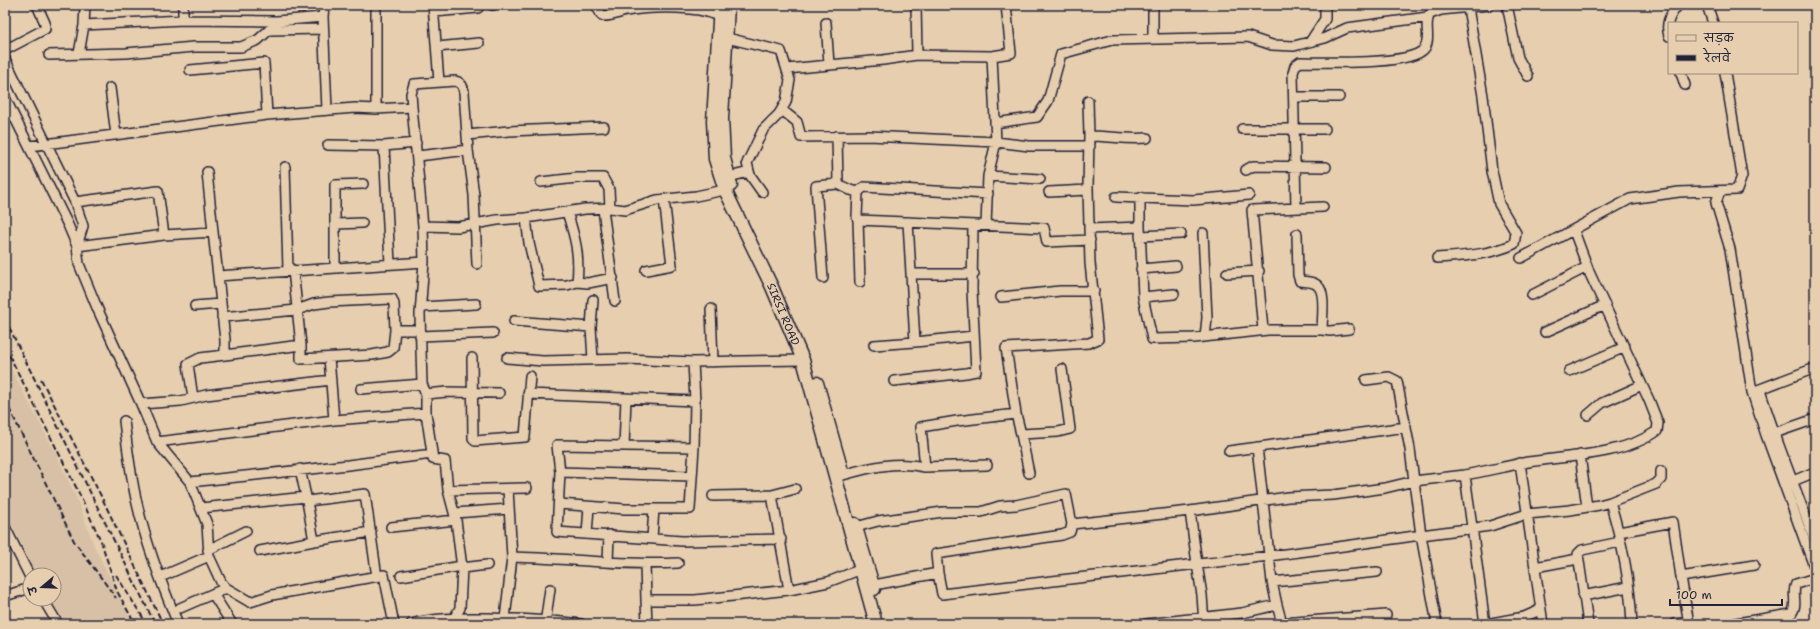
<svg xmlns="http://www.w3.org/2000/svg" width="1820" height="629" font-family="'Shantell Sans','Playpen Sans Deva',sans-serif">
	<rect width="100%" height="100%" fill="#e6ceae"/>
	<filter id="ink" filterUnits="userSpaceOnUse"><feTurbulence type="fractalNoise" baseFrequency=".025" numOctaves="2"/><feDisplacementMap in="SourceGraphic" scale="8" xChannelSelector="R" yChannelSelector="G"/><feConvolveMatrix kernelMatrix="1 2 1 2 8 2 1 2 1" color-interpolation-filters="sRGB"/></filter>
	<g filter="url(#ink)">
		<path fill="#d7c0a5" d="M5 357 56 454 77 499 95 548 133 624H66L50 599H54V575H36L21 543 5 511Z"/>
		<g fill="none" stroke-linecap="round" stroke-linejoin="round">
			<defs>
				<path id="minor" d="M183 5V20
					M324 5 323 17 327 110
					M433 5 439 82
					M492 5H493
					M596 5 602 16C610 17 618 13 626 11 649 7 706 4 723 20
					M916 5 917 55
					M1153 5V39
					M1507 5 1518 58 1528 76
					M1707 5 1713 23
					M434 12 478 8
					M826 23 829 64
					M84 25 183 20 277 21 323 17
					M1669 36C1665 23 1670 15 1678 5
					M727 38 781 51 790 80 786 102 779 114 763 130 747 163 750 175 762 192
					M1310 42 1325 19V5
					M437 47 479 43
					M5 50 45 29V23L37 5
					M79 54 84 25 85 5
					M49 55 126 53 194 47H241L258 40 269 30 323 29
					M5 59 75 202 83 226 77 246
					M787 69 883 60 917 55 992 56 1011 53 1006 5
					M190 70 264 63 267 115
					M1681 73 1685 85
					M110 88 116 135
					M1294 97H1339
					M5 98 68 225 77 246 79 264 98 310 141 404
					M1088 101 1089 136
					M412 107 411 94 414 84 455 81C461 82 463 86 464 92L468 150 474 195 477 264
					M376 109V11
					M782 110 797 122 801 137 869 136 996 142 1029 146H1090
					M995 123 1037 117 1048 101 1061 54 1112 40 1248 37 1272 45 1294 46 1325 38 1347 28 1428 17
					M1242 129H1325
					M467 135 509 131 604 127
					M837 136 838 184 850 190 858 192
					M328 145 384 146 416 143
					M30 146 267 115 355 108 376 109 412 107 423 226
					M384 146 390 264
					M418 156 468 150
					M285 167 288 270
					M1246 170 1253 166 1326 167
					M207 172 213 232
					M988 176 1040 179
					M729 177 749 172
					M541 182 577 178H603L609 189 610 208
					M1720 191 1716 203 1730 249 1752 392 1766 435 1815 569
					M1049 192 1088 190
					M1116 197 1193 200 1249 195
					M1140 197V227
					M75 202 158 191 164 235
					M1296 208 1293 73 1295 66 1300 62C1324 62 1410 66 1424 49 1432 39 1423 24 1430 14L1441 10 1489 5
					M603 209 615 301
					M526 218 529 243 539 286 567 285 577 282C580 255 575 237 567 212
					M858 220 857 217 858 192 864 187 988 194
					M908 222 915 342 974 336
					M336 224 362 223
					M986 225 988 176 996 142 992 56
					M1089 229 1140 227 1143 297 1152 339 1194 338 1268 330H1322L1330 331 1349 329
					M1203 233 1207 318 1205 337
					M1297 234 1298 275 1300 281C1306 282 1314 281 1318 286 1326 293 1322 319 1322 330
					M1140 236 1181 234
					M77 246 164 235 213 232 218 276 424 262 423 226 458 227 497 220 526 218 585 209 610 208 625 210 657 200 696 196 729 189
					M1437 258C1463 256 1490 255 1514 244L1516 233 1499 204 1492 171 1483 96 1468 8
					M1521 258 1630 199 1679 192 1737 190 1742 176 1725 73
					M335 267V185L363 184
					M1141 269 1176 266
					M293 270 301 345
					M646 270 672 265 664 199
					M1227 273 1259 271
					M911 274H974
					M218 276 225 340V355L301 345V359L372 355 388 352 393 348 395 330H420
					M823 278 816 186 838 184
					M577 282 588 283 613 278
					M860 282 858 220 1044 228 1047 242 1090 240
					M1532 295 1587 267
					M1001 297 1060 291H1094
					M1143 297 1174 294
					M195 306 220 304
					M421 307 476 304
					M711 309 713 362
					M222 317 297 310 314 304 329 302 392 299 394 304 395 330
					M514 321 591 327 593 360
					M591 327 593 300
					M1263 330 1252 210 1323 207
					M1545 332 1605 305
					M420 336 493 333
					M874 345 915 342
					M329 358 334 420
					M472 358 473 438 475 441 525 437 530 376
					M507 358 543 361 627 359 693 362 803 360
					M693 362 695 401
					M1062 369 1070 429 1058 432 1021 434 1016 414 1006 348 1089 343 1098 339 1090 263 1088 188 1089 136C1109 136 1128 140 1147 138
					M1569 371 1625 347
					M331 380 206 395 181 401 141 404 157 442 190 482 207 524 209 556 221 582 226 588 250 602 272 595 384 575 394 624
					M1366 380 1389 377 1397 381 1410 449 1414 481C1431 479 1448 477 1465 475 1486 471 1507 466 1528 462 1568 456 1624 455 1657 431L1658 423 1649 400 1590 274 1574 231
					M894 381 966 373 976 371 972 290 973 225
					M422 384 420 314 424 262
					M361 389 422 384 426 394 447 392 499 393
					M1760 390C1776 442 1797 491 1815 542
					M1755 391 1815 368
					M528 394 695 401 694 447 690 509H625L559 504
					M193 398 188 364 200 358 225 355
					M426 413 433 459 445 461 448 490 456 520 462 568 460 608 451 624
					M1588 415 1602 403 1642 385
					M124 421C127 446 130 470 135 494 144 539 161 582 178 624
					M1021 434 1029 473
					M1769 435 1815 419
					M157 442 334 420 426 413V394
					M624 446 626 399
					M694 447 557 445 560 472 557 532 682 541 781 539
					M1257 447 1272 582 1277 605
					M1229 451 1406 427
					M1580 455 1587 507
					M1520 463 1543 624
					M925 467 987 465
					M300 469 307 501
					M560 472 692 476
					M843 475C870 467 896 461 925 467L921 427 957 421 1016 414
					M1465 475 1485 624
					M1793 481 1815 472
					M190 482 348 465 432 454
					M508 489 512 557
					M448 490 527 488
					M772 495 795 489
					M713 496 772 495 789 590
					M1610 502C1622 541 1630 583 1632 624
					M201 508 306 497
					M1190 511 1197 564C1272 557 1346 546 1421 535L1437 624
					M455 513 509 509
					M1072 524 1190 511 1288 497 1333 495 1385 488 1414 481 1421 535 1490 526 1527 514 1570 510 1599 505 1610 502 1656 484 1661 479V471
					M5 527 30 577
					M391 527 456 520
					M856 527 878 521 943 512H981L1000 506 1016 505 1066 494 1072 524 1070 532 1062 535 936 554 938 573
					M371 532 314 541 307 501 365 494 377 577
					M1619 532 1673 522 1681 577
					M587 534 589 507
					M652 538 654 509
					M208 550 246 531
					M260 551 314 541
					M608 562 609 535
					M645 564 646 600
					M1535 567 1578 559
					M462 568 487 565
					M165 575 209 556
					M401 576 462 566
					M1272 582 1377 572
					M874 585 938 573 942 594 1197 564 1202 595 1204 624
					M213 594 232 624
					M5 596 30 588
					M1583 596 1628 587
					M43 599 58 624
					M180 608 226 588
					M505 619 512 557C567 558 622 566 678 563
					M411 624C437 617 462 618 488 618 520 619 550 620 581 624
					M545 624 550 589
					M647 624 646 600H695L789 590 828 582 859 570
					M1146 624 1242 613 1277 605 1282 623 1386 615
					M1486 624 1524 617 1540 610
					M1588 624 1578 554 1582 550 1620 542
					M1675 624 1688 622
					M1689 624 1681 577 1754 565
					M1730 624 1791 614C1799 605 1791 593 1796 584L1815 578"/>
				<g id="major">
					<path id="s1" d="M720 5 713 121 715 159 725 190 772 287 803 360 876 624"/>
					<path d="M728 5 722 119 724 158 731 185"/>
					<path d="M817 383 842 471"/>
					<path d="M855 524 874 589"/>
				</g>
			</defs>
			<use href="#minor" stroke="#22223b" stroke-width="12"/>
			<use href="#major" stroke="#22223b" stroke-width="15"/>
			<use href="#minor" stroke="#e6ceae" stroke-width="9"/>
			<use href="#major" stroke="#e6ceae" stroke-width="12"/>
			<path stroke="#22223b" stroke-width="2" stroke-dasharray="6 3" stroke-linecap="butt" d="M5 319 155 624
				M5 347 77 489 101 541 117 591 135 624
				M41 379 101 496 163 624
				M5 400 74 541 116 598
				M116 575 147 624"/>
		</g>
	</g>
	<g text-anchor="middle" stroke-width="4" stroke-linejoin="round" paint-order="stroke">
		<g font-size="11" fill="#22223b" stroke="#e6ceae">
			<text dy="4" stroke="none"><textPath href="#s1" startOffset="324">SIRSI ROAD</textPath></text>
		</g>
	</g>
	<rect width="1820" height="629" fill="none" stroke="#e6ceae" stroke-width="20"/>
	<rect x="10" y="10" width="1800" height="609" fill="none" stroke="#22223b" stroke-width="1.5" filter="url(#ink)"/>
	<rect x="1668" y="22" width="130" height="52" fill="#e6ceae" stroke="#988980"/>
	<rect x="1676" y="35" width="20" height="6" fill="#e6ceae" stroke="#988980"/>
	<text x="1704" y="42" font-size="12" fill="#22223b">सड़क</text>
	<rect x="1676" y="55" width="20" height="6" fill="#22223b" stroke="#988980"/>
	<text x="1704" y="62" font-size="12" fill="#22223b">रेलवे</text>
	<g transform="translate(42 587) rotate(251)"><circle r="19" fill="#e6ceae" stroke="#988980"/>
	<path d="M0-3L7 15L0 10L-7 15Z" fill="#22223b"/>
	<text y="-6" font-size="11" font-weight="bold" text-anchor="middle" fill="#22223b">उ</text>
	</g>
	<path d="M1670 599v6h112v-6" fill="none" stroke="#22223b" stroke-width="2"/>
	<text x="1676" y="599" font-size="12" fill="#22223b" stroke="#e6ceae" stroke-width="3" paint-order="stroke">100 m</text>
</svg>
